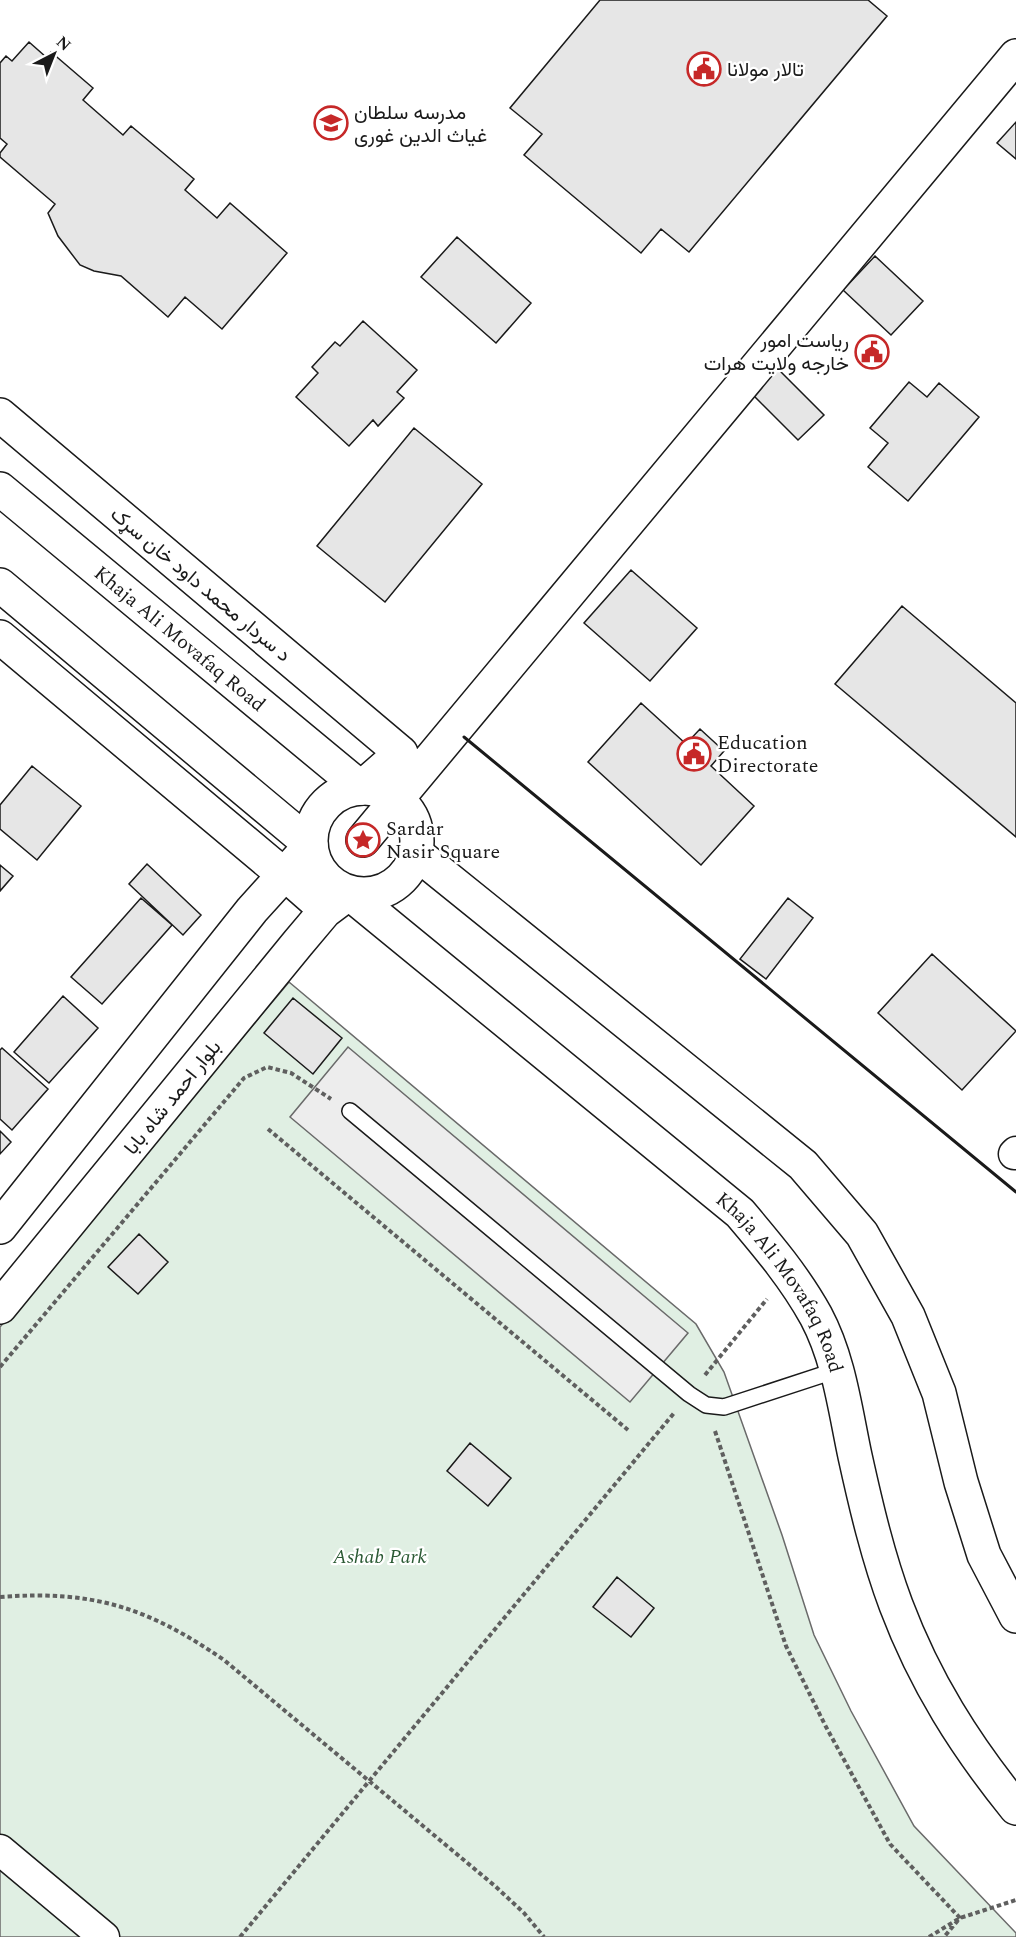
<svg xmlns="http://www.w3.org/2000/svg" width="1016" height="1937" font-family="Spectral,Vazirmatn,serif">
	<rect width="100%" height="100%" fill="#fff"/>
	<path fill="#e0efe3" stroke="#6a6a6a" stroke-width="1.5" d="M289 982 696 1324 724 1372 782 1535 814 1635 851 1711 914 1826 1016 1933V1937H0V1327Z"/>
	<path fill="#ededed" stroke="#6a6a6a" stroke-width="1.5" d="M348 1047 688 1333 630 1402 290 1117Z"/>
	<path fill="#e6e6e6" stroke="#1a1a1a" stroke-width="1.5" d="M600 0H868L887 16 689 252 661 229 641 253 524 155 542 134 510 108Z
		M29 42 46 57 51 52 93 88 83 100 123 135 131 126 194 179 185 190 217 218 230 203 287 253 222 329 185 297 168 317 121 276 94 271 80 265 58 236 48 213 55 204 0 157V153L7 144 0 138V63L6 56 12 61Z
		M1016 122V159L997 143Z
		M457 237 531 303 496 343 421 277Z
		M875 256 923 301 891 335 843 290Z
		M363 321 417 370 397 392 404 398 378 426 373 420 349 446 296 397 318 373 312 367 335 342 340 346Z
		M773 364 824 415 798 440 748 390Z
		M909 382 927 397 939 383 979 417 908 501 868 467 888 443 870 428Z
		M414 428 482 484 385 602 317 546Z
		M631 570 697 628 650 681 584 623Z
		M902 606 1016 703V837L835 684Z
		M641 703 686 744 700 729 724 751 711 766 754 806 701 865 588 762Z
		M32 766 81 806 37 860 0 829V805Z
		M147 864 201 915 183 935 129 884Z
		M0 865 13 876 0 891Z
		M141 898 172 925 102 1004 71 977Z
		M788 898 813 918 766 979 740 959Z
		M932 954 1016 1031 962 1090 878 1013Z
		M63 996 98 1028 49 1083 14 1052Z
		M293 998 342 1038 313 1074 264 1033Z
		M2 1048 48 1089 12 1130 0 1119V1050Z
		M0 1131 11 1142 0 1154Z
		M139 1234 168 1262 138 1294 108 1267Z
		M470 1443 511 1478 488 1506 447 1471Z
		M617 1577 654 1608 631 1637 593 1607Z"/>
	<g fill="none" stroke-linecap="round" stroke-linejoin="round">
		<defs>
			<path id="lane" d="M350 1111 689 1394 706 1405 724 1407 837 1370"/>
			<path id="street" d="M284 875 325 911
				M1014 1154 1016 1152
				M0 1850 104 1937"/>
			<path id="secondary" d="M0 415 401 753
				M0 637 284 875
				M361 788 401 753
				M363 840 1016 56"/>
			<g id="highway">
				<path id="s1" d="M0 489 361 788"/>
				<path d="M0 585 311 845 252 910 0 1227"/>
				<circle cx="364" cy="841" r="53"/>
				<path d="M416 853 803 1165 862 1234 908 1316 939 1393 961 1482 984 1555 1016 1616"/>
				<path id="s2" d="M0 1307 298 943 325 911 349 893 740 1213C768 1246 795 1278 816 1316 839 1359 845 1409 855 1456 866 1506 878 1557 896 1605 925 1682 965 1745 1016 1808"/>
			</g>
		</defs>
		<use href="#lane" stroke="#1a1a1a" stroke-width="18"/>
		<use href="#street" stroke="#1a1a1a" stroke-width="33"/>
		<use href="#secondary" stroke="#1a1a1a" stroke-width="36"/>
		<use href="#highway" stroke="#1a1a1a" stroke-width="36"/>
		<path stroke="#5f5f5f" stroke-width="4" stroke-dasharray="4.5 3" stroke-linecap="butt" d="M268 1129 628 1430
			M0 1367 244 1078 267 1067 291 1073 331 1099
			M705 1375 767 1299
			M715 1431 786 1646 825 1725 890 1844 960 1918 944 1937
			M0 1597C93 1590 147 1607 224 1660L495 1886 524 1913 544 1937
			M240 1937 674 1413
			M929 1937 960 1918 1016 1900"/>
		<use href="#lane" stroke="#fff" stroke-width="15"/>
		<use href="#street" stroke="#fff" stroke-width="30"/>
		<use href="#secondary" stroke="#fff" stroke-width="33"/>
		<use href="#highway" stroke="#fff" stroke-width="33"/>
		<path stroke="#1a1a1a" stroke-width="3" d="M464 737 1016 1192"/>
	</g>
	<defs>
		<symbol id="civic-ring" viewBox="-11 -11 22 22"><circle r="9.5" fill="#fff" stroke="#c62828" stroke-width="1.5"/><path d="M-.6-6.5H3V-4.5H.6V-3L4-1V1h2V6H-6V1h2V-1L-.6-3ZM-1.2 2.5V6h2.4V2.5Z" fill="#c62828"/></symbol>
		<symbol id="school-ring" viewBox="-11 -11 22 22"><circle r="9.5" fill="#fff" stroke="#c62828" stroke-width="1.5"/><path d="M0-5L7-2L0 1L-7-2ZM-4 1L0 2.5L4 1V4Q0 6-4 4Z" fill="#c62828"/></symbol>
		<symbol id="sight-ring" viewBox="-11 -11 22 22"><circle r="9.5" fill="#fff" stroke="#c62828" stroke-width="1.5"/><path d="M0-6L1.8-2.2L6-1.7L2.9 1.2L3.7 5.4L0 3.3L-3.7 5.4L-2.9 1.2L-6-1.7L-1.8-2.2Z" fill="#c62828"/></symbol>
	</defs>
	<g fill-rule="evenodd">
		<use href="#civic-ring" x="685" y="50" width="38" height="38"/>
		<use href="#school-ring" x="312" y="104" width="38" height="38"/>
		<use href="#civic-ring" x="853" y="333" width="38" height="38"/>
		<use href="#civic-ring" x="675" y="735" width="38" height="38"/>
		<use href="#sight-ring" x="344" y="821" width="38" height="38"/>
	</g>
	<g text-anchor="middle" stroke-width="4.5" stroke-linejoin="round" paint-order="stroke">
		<g font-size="20" fill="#1a1a1a" stroke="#fff" text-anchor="start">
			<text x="727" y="76">تالار مولانا</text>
			<text x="354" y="119">مدرسه سلطان<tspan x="354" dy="23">غیاث الدین غوری</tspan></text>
			<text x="849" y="347" text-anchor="end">ریاست امور<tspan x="849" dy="23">خارجه ولایت هرات</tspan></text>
			<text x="717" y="749">Education<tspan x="717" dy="23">Directorate</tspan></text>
			<text x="386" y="835">Sardar<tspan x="386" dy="23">Nasir Square</tspan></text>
		</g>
		<g font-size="20" fill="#1a1a1a" stroke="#fff">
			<text transform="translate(201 584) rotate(40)" y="7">د سردار محمد داود خان سړک</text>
			<text dy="7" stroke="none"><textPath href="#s1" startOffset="234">Khaja Ali Movafaq Road</textPath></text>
			<text transform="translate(172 1097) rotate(-51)" y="7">بلوار احمد شاه بابا</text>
			<text dy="7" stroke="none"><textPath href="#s2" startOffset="1128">Khaja Ali Movafaq Road</textPath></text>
		</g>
		<g font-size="20" font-style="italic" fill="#2b5a34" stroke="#fff">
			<text x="380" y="1563">Ashab Park</text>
		</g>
	</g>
	<g transform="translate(54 54) rotate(42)" stroke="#ffffff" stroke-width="4.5" paint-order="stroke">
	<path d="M0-4.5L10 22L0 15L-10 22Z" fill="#1a1a1a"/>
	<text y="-9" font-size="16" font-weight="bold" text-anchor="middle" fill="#1a1a1a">N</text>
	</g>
</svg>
